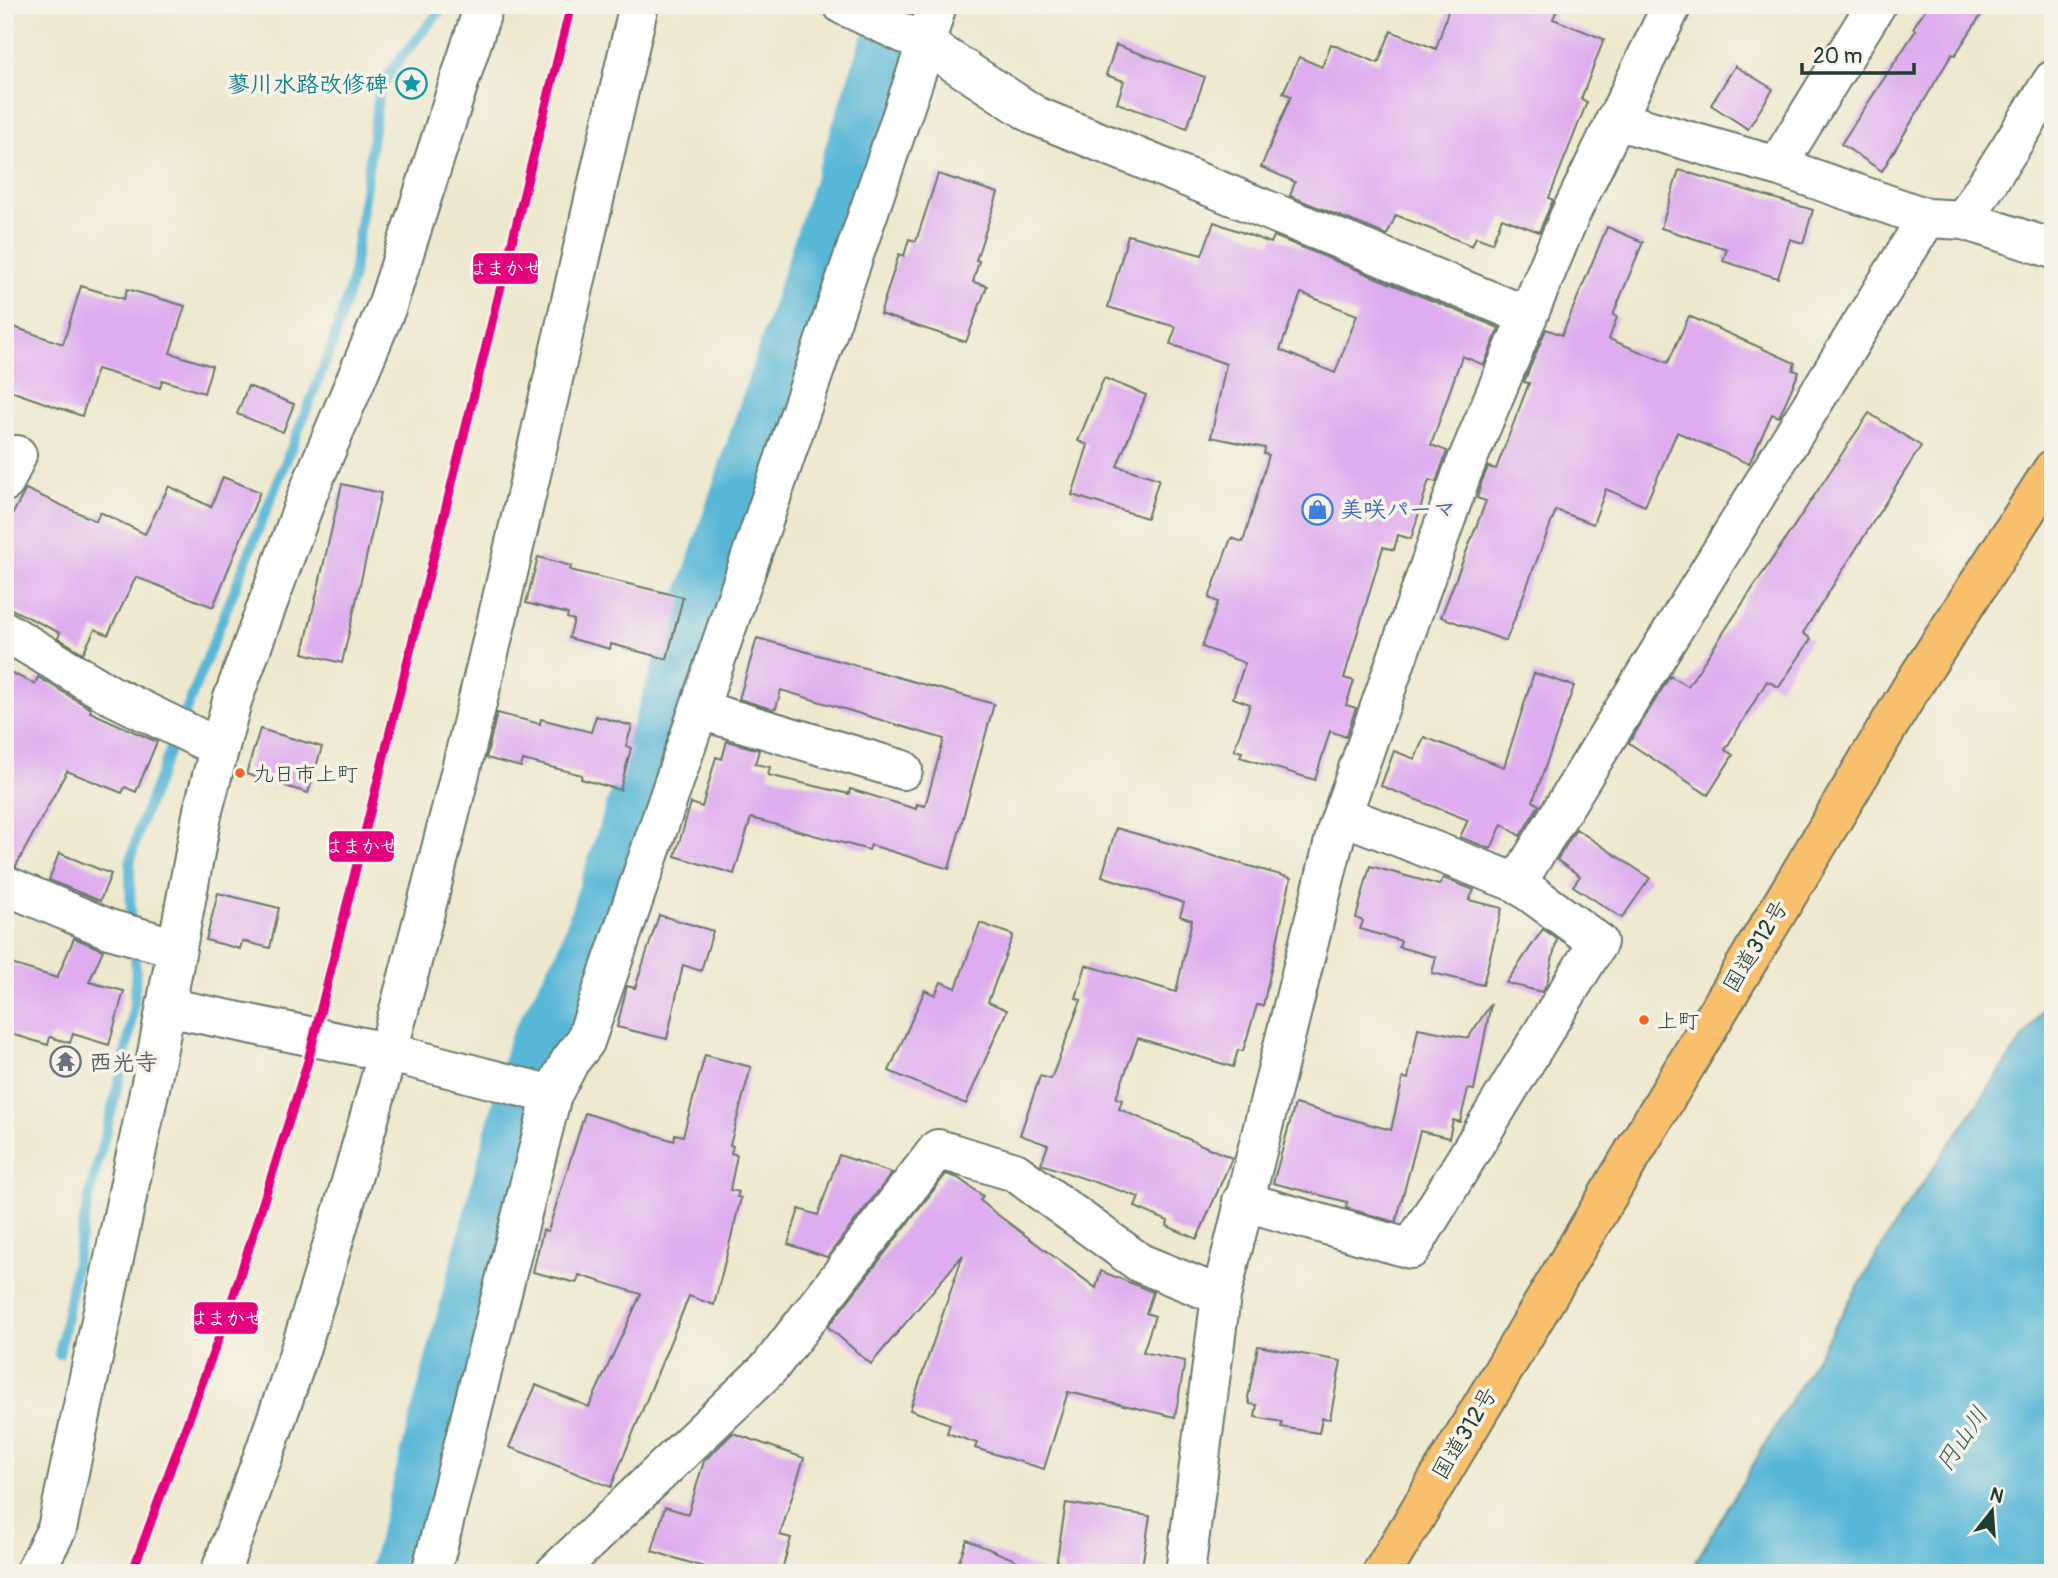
<svg xmlns="http://www.w3.org/2000/svg" width="2058" height="1578" font-family="Pangolin,'Klee One',sans-serif">
	<rect width="100%" height="100%" fill="#f7f3e8"/>
	<filter id="ink" filterUnits="userSpaceOnUse"><feTurbulence type="fractalNoise" baseFrequency=".0143" numOctaves="2"/><feDisplacementMap in="SourceGraphic" scale="14" xChannelSelector="R" yChannelSelector="G"/><feConvolveMatrix kernelMatrix="1 2 1 2 8 2 1 2 1" color-interpolation-filters="sRGB"/></filter>
	<filter id="wash" filterUnits="userSpaceOnUse"><feTurbulence type="fractalNoise" baseFrequency=".00686" numOctaves="4" result="noise"/><feDisplacementMap in="SourceGraphic" scale="28" xChannelSelector="R" yChannelSelector="G"/><feGaussianBlur stdDeviation="1.57" result="paint"/><feColorMatrix in="noise" values="0 0 0 0 0 0 0 0 0 0 0 0 0 0 0 0 0 1.4 0 .05"/><feComposite in="paint" operator="in"/></filter>
	<g filter="url(#wash)">
		<rect width="100%" height="100%" fill="#eee8ce"/>
		<path fill="#59b7d7" stroke="#3c7a86" stroke-width="2" d="M2053 995V1573H1689L1900 1216Z"/>
		<g fill="none" stroke-linecap="round" stroke-linejoin="round">
			<path stroke="#59b7d7" stroke-width="10" d="M131 927 130 863 140 825 331 349 352 281 379 93 392 69 445 5
				M59 1354C70 1299 78 1244 91 1190 108 1114 144 1020 134 943"/>
			<path stroke="#59b7d7" stroke-width="68" d="M404 1573 542 1048 589 963 908 5"/>
		</g>
		<g id="blocks">
			<path fill="#deadef" fill-rule="evenodd" d="M1450 5H1559L1553 19 1604 39 1581 99 1587 102 1549 198 1553 200 1539 232 1502 218 1492 243 1476 237 1472 246 1396 215 1387 235 1290 196 1295 182 1261 167 1291 96 1283 93 1299 57 1322 67 1331 44 1378 63 1391 31 1436 49Z
				M1928 5H1965L1981 15 1955 55 1952 54 1882 171 1841 144 1916 30 1913 28Z
				M1116 45 1205 77 1187 128 1117 103 1124 81 1106 75Z
				M1735 66 1773 89 1748 129 1711 105Z
				M1679 170 1813 210 1803 243 1790 239 1778 278 1723 261 1727 249 1661 228Z
				M938 174 998 193 976 260 979 261 973 282 987 286 966 342 880 314 899 254 904 256 909 239 916 241Z
				M1214 222 1271 243 1274 236 1499 328 1484 365 1462 356 1431 445 1447 451 1436 482 1429 480 1411 539 1398 535 1394 550 1383 547 1344 678 1354 681 1346 705 1356 708 1346 737 1330 731 1315 780 1240 757 1242 752 1234 750 1250 704 1233 698 1245 663 1202 647 1218 602 1209 598 1231 538 1243 542 1269 455 1264 454 1265 448 1211 437 1226 364 1170 344 1176 327 1108 307 1128 235 1202 255ZM1301 293 1357 315 1335 373 1280 350Z
				M1607 227 1643 242 1613 315 1617 317 1609 339 1668 363 1689 316 1795 363 1793 370 1799 372 1779 417 1772 414 1749 464 1677 432 1645 506 1606 489 1593 524 1556 510 1506 641 1441 617 1486 501 1477 498 1482 481 1488 467 1496 469 1529 383 1524 382 1546 329 1562 335Z
				M81 286 124 299 127 289 185 306 170 353 212 366 204 393 162 380 160 388 97 369 82 416 5 389V324L63 344Z
				M1104 378 1146 395 1117 466 1159 479 1147 518 1072 495 1088 445 1078 441Z
				M248 386 294 404 283 432 237 414Z
				M1869 413 1921 446 1803 633 1811 639 1779 687 1767 681 1725 750 1733 755 1708 795 1629 743 1670 676 1688 686Z
				M223 477 260 492 213 607 136 577 108 635 95 629 83 653 58 638 60 633 5 606V528L26 489 96 521 100 512 145 534 169 486 211 507Z
				M342 484 381 493 342 663 303 653Z
				M538 557 571 566 570 570 683 597 667 659 611 644 610 649 569 638 574 620 567 618 568 614 526 603Z
				M757 638 994 704 949 869 871 845 869 850 751 818 734 874 675 856 691 803 702 807 716 757 722 759 727 741 759 750 755 764 770 767 768 775 849 794 850 789 916 809 917 804 925 806 944 739 781 690 776 708 772 709 739 699Z
				M5 670 35 684 38 677 91 709 90 712 157 742 136 792 125 787 122 793 67 771 16 866 5 864Z
				M1534 673 1574 686 1533 801 1539 805 1520 836 1502 824 1491 849 1460 837 1468 820 1381 786 1394 751 1415 759 1424 737 1504 767Z
				M497 713 540 724 541 719 591 732 596 716 632 726 626 746 631 748 620 790 581 779 582 775 523 760 521 767 486 758Z
				M260 729 322 747 308 793 246 774Z
				M1116 828 1291 878 1263 1006 1257 1005 1243 1051 1238 1050 1233 1067 1138 1038 1116 1098 1122 1100 1119 1109 1232 1158 1197 1239 1167 1226 1168 1221 1135 1207 1139 1197 1041 1164 1048 1145 1020 1135 1040 1076 1051 1079 1081 1000 1076 998 1086 965 1176 992 1192 920 1180 916 1184 903 1102 876Z
				M1576 829 1650 878 1622 918 1573 886 1580 876 1557 860Z
				M59 853 111 874 100 901 49 880Z
				M1370 866 1439 885 1443 878 1474 890 1469 900 1502 908 1483 985 1432 973 1436 957 1399 947 1401 941 1360 929 1363 921 1356 918Z
				M218 893 279 908 270 948 242 941 240 949 206 940Z
				M659 915 713 931 701 971 683 965 667 1039 617 1027 627 986 635 988Z
				M980 923 1013 935 988 1002 1007 1010 966 1104 889 1071 925 990 935 995 941 982 956 988Z
				M1543 929 1557 939 1547 983 1542 992 1506 983Z
				M74 938 103 950 89 982 124 991 109 1045 73 1034 70 1043 50 1037 48 1045 5 1032V962L57 978Z
				M1491 1004 1474 1090 1468 1089 1460 1122 1453 1120 1449 1138 1420 1131 1396 1222 1346 1208 1347 1202 1273 1183 1295 1104 1391 1130 1403 1078 1408 1079 1418 1028 1468 1038Z
				M705 1055 751 1067 730 1145 733 1146 731 1153 737 1155 730 1190 739 1192 737 1197 741 1198 714 1305 689 1296 611 1487 509 1447 536 1385 589 1407 641 1294 579 1275 577 1283 533 1272 543 1230 548 1231 585 1113 674 1141 675 1134 683 1136Z
				M839 1155 892 1173 827 1257 788 1244 799 1209 818 1215Z
				M946 1174 958 1178 983 1196 980 1200 994 1212 1096 1288 1101 1271 1153 1292 1146 1313 1155 1316 1143 1352 1185 1361 1175 1417 1068 1392 1044 1469 975 1448 977 1443 947 1433 950 1424 910 1410 963 1255 871 1364 828 1327Z
				M1258 1346 1341 1361 1330 1419 1322 1418 1319 1433 1281 1427 1282 1422 1255 1417 1257 1405 1250 1404 1248 1398Z
				M733 1433 804 1458 780 1535 791 1538 781 1573H723L652 1551 665 1507 688 1514 704 1461Z
				M1066 1503 1150 1516 1141 1573H1062L1063 1566 1056 1565Z
				M967 1540 1044 1572V1573H954Z"/>
		</g>
	</g>
	<g filter="url(#ink)">
		<use href="#blocks" fill-opacity="0" stroke="#67796a" stroke-width="2"/>
		<g fill="none" stroke-linecap="round" stroke-linejoin="round">
			<defs>
				<path id="minor" d="M843 5 924 43 1036 116 1528 316
					M1615 120 1777 166 1927 218 1964 220 2053 249
					M1777 166 1876 5
					M1964 220 2053 80
					M5 482 17 455
					M5 631 109 694 219 748
					M700 710 903 770
					M1517 883 1927 218
					M5 885 109 929 177 948
					M166 1007 387 1052 552 1095
					M1242 1201 1411 1249 1598 942 1517 883 1342 815
					M34 1573 57 1529 155 1064 203 810 232 701 309 491 387 306 484 5
					M220 1573C249 1494 280 1415 305 1334 442 899 535 450 639 5
					M431 1573 552 1095 570 1061 585 1042 919 65 937 5
					M555 1573 770 1367 938 1149 1015 1172 1140 1263 1221 1296
					M1185 1573 1221 1296 1337 829 1462 473 1570 215 1672 5"/>
				<path id="highway" d="M1382 1573 1910 690 2053 469"/>
			</defs>
			<use href="#minor" stroke="#67796a" stroke-width="42"/>
			<use href="#highway" stroke="#67796a" stroke-width="42"/>
			<use href="#minor" stroke="#fff" stroke-width="38"/>
			<use href="#highway" stroke="#f8bf6c" stroke-width="38"/>
			<defs>
				<path id="rail-1" d="M132 1573 229 1310 308 1061 571 5"/>
			</defs>
			<use href="#rail-1" stroke="#f7f3e8" stroke-width="14"/>
			<use href="#rail-1" stroke="#e5007d" stroke-width="9"/>
		</g>
	</g>
	<defs>
		<symbol id="sight-ring" viewBox="-11 -11 22 22"><circle r="9.5" fill="#f7f3e8" stroke="#0f9aa8" stroke-width="1.5"/><path d="M0-6L1.8-2.2L6-1.7L2.9 1.2L3.7 5.4L0 3.3L-3.7 5.4L-2.9 1.2L-6-1.7L-1.8-2.2Z" fill="#0f9aa8"/></symbol>
		<symbol id="shop-ring" viewBox="-11 -11 22 22"><circle r="9.5" fill="#f7f3e8" stroke="#3f7fe0" stroke-width="1.5"/><path d="M-5-2.5h2.3a2.7 3.5 0 0 1 5.4 0H5L5.5 6h-11ZM-1.5-2.5h3a1.5 2.3 0 0 0-3 0Z" fill="#3f7fe0"/></symbol>
		<symbol id="temple-ring" viewBox="-11 -11 22 22"><circle r="9.5" fill="#f7f3e8" stroke="#6b7280" stroke-width="1.5"/><path d="M0-6L5-2H3V0L6.5 2.5H4V6H1.5V3h-3V6H-4V2.5H-6.5L-3 0V-2H-5Z" fill="#6b7280"/></symbol>
	</defs>
	<g fill-rule="evenodd">
		<use href="#sight-ring" x="394" y="66" width="35" height="35"/>
		<use href="#shop-ring" x="1300" y="492" width="35" height="35"/>
		<use href="#temple-ring" x="48" y="1044" width="35" height="35"/>
	</g>
	<g fill="#f26522" stroke="#f7f3e8" stroke-width="2.5">
		<circle cx="240" cy="773" r="6"/>
		<circle cx="1644" cy="1020" r="6"/>
	</g>
	<g text-anchor="middle" stroke-width="7" stroke-linejoin="round" paint-order="stroke">
		<g font-size="21" fill="#1f3d34" stroke="#f7f3e8" text-anchor="start">
			<text x="253" y="781">九日市上町</text>
			<text x="1657" y="1028">上町</text>
		</g>
		<g font-size="23" font-weight="bold" fill="#0d838f" stroke="#f7f3e8" text-anchor="end">
			<text x="388" y="92">蓼川水路改修碑</text>
		</g>
		<g font-size="23" font-weight="bold" fill="#366cbe" stroke="#f7f3e8" text-anchor="start">
			<text x="1340" y="517">美咲パーマ</text>
		</g>
		<g font-size="23" fill="#1f3d34" stroke="#f7f3e8">
			<text transform="translate(1755 946) rotate(-59)" y="8">国道312号</text>
			<text transform="translate(1464 1433) rotate(-59)" y="8">国道312号</text>
		</g>
		<g font-size="23" font-weight="bold" fill="#5b616d" stroke="#f7f3e8" text-anchor="start">
			<text x="89" y="1070">西光寺</text>
		</g>
		<g font-size="24" font-style="italic" fill="#2e5c5d" stroke="#f7f3e8">
			<text transform="translate(1962 1439) rotate(-56)" y="8">円山川</text>
		</g>
	</g>
	<g stroke="#f7f3e8" stroke-width="2.5">
		<rect x="472" y="252" width="67" height="33" rx="7" fill="#e5007d"/>
		<rect x="328" y="830" width="67" height="33" rx="7" fill="#e5007d"/>
		<rect x="193" y="1301" width="66" height="34" rx="7" fill="#e5007d"/>
	</g>
	<g font-size="19" text-anchor="middle" font-weight="bold" fill="#fff">
		<text x="505" y="275">はまかぜ</text>
		<text x="361" y="853">はまかぜ</text>
		<text x="226" y="1325">はまかぜ</text>
	</g>
	<rect width="2058" height="1578" fill="none" stroke="#f7f3e8" stroke-width="28"/>
	<g transform="translate(1992 1511) rotate(17)" stroke="#f7f3e8" stroke-width="5" paint-order="stroke">
	<path d="M0-5L12 26L0 18L-12 26Z" fill="#1f3d34"/>
	<text y="-10" font-size="19" font-weight="bold" text-anchor="middle" fill="#1f3d34">N</text>
	</g>
	<path d="M1802 63v10h112v-10" fill="none" stroke="#1f3d34" stroke-width="3.5"/>
	<text x="1813" y="63" font-size="21" fill="#1f3d34" stroke="#f7f3e8" stroke-width="5" paint-order="stroke">20 m</text>
</svg>
